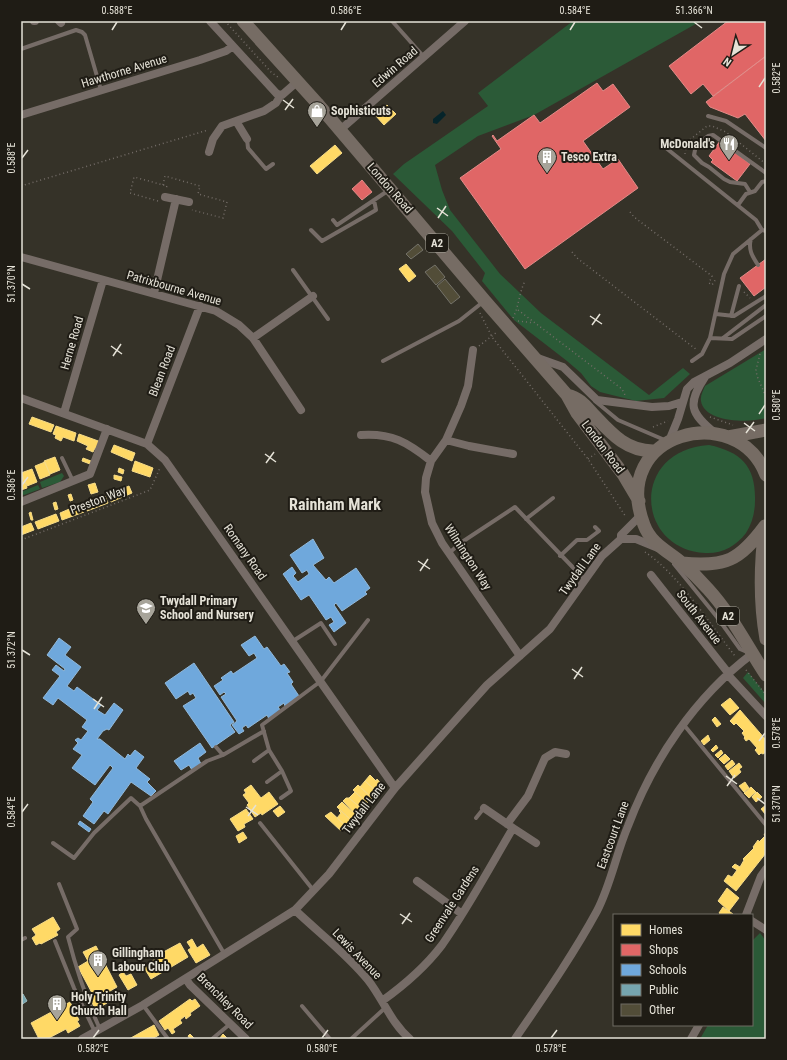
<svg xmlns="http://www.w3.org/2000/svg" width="787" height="1060" font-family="'Roboto Condensed',sans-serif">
	<rect width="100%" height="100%" fill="#353228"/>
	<path fill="#2b5a37" d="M573 21H701L534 115 478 136 435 165 442 190 450 210 500 274 541 313 649 395 683 368 690 374 664 398 636 401 600 392 591 386 581 373 567 361 514 320 482 281 485 273 452 231 393 174 404 164 488 106 478 93Z
		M766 349V418C751 423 704 423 701 401 700 396 703 391 705 386Z
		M709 445C742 452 756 467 755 501 755 512 752 524 746 533 736 546 722 554 705 553 635 549 630 450 709 445Z
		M62 473 64 476 60 482 42 488 40 482Z
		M38 485 40 489 24 495 21 494V492Z
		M748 672 764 692 766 704 743 678Z
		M760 933 766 941V1039H700L708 1025H752V941Z"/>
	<path fill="#06242a" d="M443 111 446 115 437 124 433 123V119Z"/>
	<path fill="#ffd966" stroke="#f7dc88" d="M387 105 396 114 384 125 375 115Z
		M335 145 342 153 317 174 310 166Z
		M406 264 416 276 409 282 399 269Z
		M32 417 54 425 51 432 29 424Z
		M56 426 76 433 74 441 63 437 61 441 55 438 56 435 53 434Z
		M79 434 101 442 99 449 95 448 93 452 86 449 88 446 77 441Z
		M114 445 135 453 132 461 111 452Z
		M55 457 60 470 50 474 44 461Z
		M83 458 91 461 90 464 82 461Z
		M135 461 153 468 150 477 132 471Z
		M45 462 50 475 40 479 35 466Z
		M119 468 124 470 123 474 118 472Z
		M32 469 37 482 27 486 21 473Z
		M22 474 27 488 21 490V475Z
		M114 475 122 477 121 481 114 479Z
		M95 483 98 492 91 494 88 485Z
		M129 486 132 493 111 502 108 495Z
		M71 494 73 500 70 501 68 495Z
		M105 496 108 503 87 511 84 503Z
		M56 502 58 509 55 510 53 503Z
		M81 504 84 512 62 520 60 513Z
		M31 512 33 520H31L29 513Z
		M56 514 59 521 38 529 35 522Z
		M31 523 34 530 21 535V527Z
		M730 698 739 708 730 715 721 705Z
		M740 710 766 740V752L763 754 761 753 759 755 755 750 757 748 749 739 746 741 744 738 745 737 742 733 744 731 736 723 734 725 730 721Z
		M715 717 721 724 717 727 712 720Z
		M708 735 710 740 704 745 701 741Z
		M716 745 718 748 713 752 711 750Z
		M721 750 723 753 718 758 715 755Z
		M725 754 730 759 724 764 719 759Z
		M732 760 735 764 728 770 725 766Z
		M739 763 742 767 739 769 741 772 734 778 729 771Z
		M370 775 376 781 377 779 383 786 377 792 365 781Z
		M365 781 377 792 372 798 360 787Z
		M745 782 749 788 744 792 739 786Z
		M251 785 261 798 269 792 278 804 262 815 261 813 255 817 247 805 249 803 243 795 246 793 244 790Z
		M358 785 372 798 367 803 353 790Z
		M751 787 756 792 749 798 744 793Z
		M355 792 367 803 362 809 349 798Z
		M757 792 762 797 756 802 752 797Z
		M346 798H349L362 809 356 815 343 801Z
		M342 802 356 815 351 820 337 807Z
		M766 805V815L761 809Z
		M280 806 285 812 278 817 273 811Z
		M246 809 253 819 244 824 245 827 238 831 230 819Z
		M340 810 351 820 346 826 337 818 341 813 339 811Z
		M331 812 346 826 341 831 325 816Z
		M243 832 247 838 239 843 236 836Z
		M766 832V853L736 891 724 881 728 875 732 877 737 870 732 867 735 864 740 867 744 860 743 859 754 848 753 847 758 840 759 842 765 836 764 835Z
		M727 888 739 898 729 911 718 901Z
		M723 907 733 914 721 915 719 913Z
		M53 917 60 929 56 932 58 935 41 944 40 943 36 945 32 938 36 935 32 929Z
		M192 939 197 948 203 944 210 955 196 963 188 950 191 948 187 942Z
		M180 943 188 957 151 979 143 966 146 964 148 967 152 965 150 962 158 958 156 956Z
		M96 946 117 987 103 995 107 1003 95 1010 89 994 92 993 78 967 88 961 83 952Z
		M123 972 126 976 131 974 137 985 128 990 119 975Z
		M190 999 192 1001 195 999 200 1006 190 1013 191 1015 186 1019 185 1016 180 1020 182 1023 173 1029 175 1032 172 1034 168 1028 165 1030 159 1021Z
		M70 1002 79 1020 77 1021 80 1026 68 1033 66 1029 47 1039H39L31 1023Z
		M154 1025 159 1035 152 1039H129Z
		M190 1034 195 1039H190L188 1036Z
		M223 1034 227 1038 226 1039 220 1038Z"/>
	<path fill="#e06666" stroke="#e28b88" d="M728 21H766V56L713 96 703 84 691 94 669 66Z
		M766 56V141L745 114 738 118 710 107 706 102Z
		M597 83 603 91 613 84 630 107 583 141 603 169 618 159 638 188 525 269 460 178 501 149 492 136 493 135 497 141 534 115 540 123Z
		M720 141 750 164 737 181 711 162 713 160 709 156Z
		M362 180 372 192 362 200 352 189Z
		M766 259V287L754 296 740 278Z"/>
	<path fill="#6fa8dc" stroke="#92b9da" d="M313 539 324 558 313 565 326 580 329 577 334 583 356 568 370 588 365 592 367 594 342 611 336 603 334 605 346 623 334 632 329 625 334 622 331 617 326 620 309 595 301 600 283 574 292 567 296 573 293 576 298 582 309 574 307 570 302 573 290 555Z
		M255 636 264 649 267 647 281 666 284 664 290 672 287 673 293 682 291 684 299 696 285 706 284 703 278 707 281 711 269 719 267 715 248 728 246 725 242 728 244 731 239 734 232 725 237 721 221 697 226 694 224 692 220 695 214 686 223 680 221 678 231 671 233 674 257 658 254 653 249 656 241 645Z
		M59 638 71 647 65 655 81 667 67 686 74 691 77 687 101 705 97 710 105 715 114 703 123 710 109 730 107 729 103 731 97 739H100L125 759 128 754 130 756 135 750 144 757 136 768 150 779 147 782 156 791 151 796 131 782 108 814 104 811 94 824 83 816 93 802 90 799 113 768 110 765 95 785 72 768 82 755 73 749 78 743 75 740 78 738 81 740 88 731 82 727 87 720 58 698 53 705 43 698 60 676 52 670 56 665 64 671 65 669 47 655Z
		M194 663 234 722 230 725 235 732 212 748 183 706 196 698 193 693 190 695 188 691 176 699 165 683Z
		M200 743 206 752 198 758 201 764 192 770 189 765 181 770 174 761Z
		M80 821 91 829 89 832 78 824Z"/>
	<path fill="#76a5af" stroke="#97b7bb" d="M23 994 27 1001 21 1005V995Z"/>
	<path fill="#524d38" stroke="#747269" d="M418 244 423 250 411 259 406 254Z
		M435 265 445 277 436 285 425 272Z
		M445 279 460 297 451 304 437 286Z"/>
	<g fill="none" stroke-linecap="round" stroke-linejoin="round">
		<path stroke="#746d68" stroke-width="1.5" stroke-dasharray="1 3" stroke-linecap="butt" d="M225 21 271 72 279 78
			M685 154 687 142 707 126H712L726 132 766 164
			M163 185 165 176 200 186 198 194 227 202 223 218 192 210
			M21 186 208 130
			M158 201 130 193 134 177 167 186 166 188
			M630 212 634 217 712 276 709 283 712 285 716 279
			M572 252 577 258 697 350
			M744 292 750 298
			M518 310 622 389 625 395
			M480 313 492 337 588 459 626 517
			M513 318C519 306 519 293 525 281
			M518 321 534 323
			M479 346 497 332
			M760 354 756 370 757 376 766 397
			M710 417 733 425
			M653 427 668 421
			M588 459 595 454
			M21 540 150 490 160 468
			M645 552C678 574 710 624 735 656
			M746 670 766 695"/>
		<path stroke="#766c67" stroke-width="4" d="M392 21 424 57
			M21 49 76 30 82 32 85 35 101 90
			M708 116 726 121 766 148
			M247 139 248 148 266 169 273 164
			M666 148 756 220 762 230
			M750 192 745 184 730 182 724 179 709 167 702 163 694 155 696 145 708 136 713 135 766 173
			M738 205 746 194 755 191 762 182 766 181
			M333 220 337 225 389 190
			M311 230 322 241 376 210 374 200
			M751 239C748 249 752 256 758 265
			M293 270 328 319
			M716 314 734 316 766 296
			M731 316 739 286
			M710 338 732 339 766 316
			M723 338 766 305
			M383 361 459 321 483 302
			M692 361 702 354 710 338 724 274 733 254 762 230 766 231
			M595 401 618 420 667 441
			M62 458 73 481
			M526 519 553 498
			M449 553 462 542 515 507 585 580
			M560 556 577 540H587L599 531 595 527
			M674 564 717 617 740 649 747 652
			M293 641 321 623 335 644
			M684 725 766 825
			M216 747 223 755 264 731
			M254 761 269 750
			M267 782 282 771
			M281 798 291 791 282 771 269 750 262 725 321 681 368 620
			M140 806 207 761 223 755
			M476 818 484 808
			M260 823 314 891
			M53 843 74 858 94 833 131 798 140 806 146 819 225 955
			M59 884 77 929 68 937C76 968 86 999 100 1029
			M21 940 25 938
			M55 941 74 988 95 1032
			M143 1005 168 1039
			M302 1006 330 1039
			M212 1039 230 1024
			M351 1039 385 1008"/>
		<path stroke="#766c67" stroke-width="8" d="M34 21H35
			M59 21 61 23
			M210 21 277 94 282 95 298 81
			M21 115 200 60 226 51 233 46
			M236 121 247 139
			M340 130 465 21
			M209 152 213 139 222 126 264 111 276 103 281 95
			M165 197 189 202
			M21 257 216 311 239 325 253 338 301 410
			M154 293 176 199
			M253 338 313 296
			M473 350 468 386 461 406 446 440 431 461 426 478 425 492 432 523 442 543 520 656
			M535 357 563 367 597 400 652 407 669 406 682 402
			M705 377C687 404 690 413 715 433
			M21 398 147 444 165 460 395 788
			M64 413 103 280
			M361 435C392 433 407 442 431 461
			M446 440 469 446 513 454
			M669 441 678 419 687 389 694 382 730 363 766 339
			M147 444 200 306
			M21 502 90 474 107 429
			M621 539H636L658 548
			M651 575 729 674
			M728 675 766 716
			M507 824 528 796 545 758 555 752 566 754
			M513 828 536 843
			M417 881 462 914
			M295 910C319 933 347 954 368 980 383 999 391 1023 410 1039
			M746 915 761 876 766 869
			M752 921 766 930
			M186 979 190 985 246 1039
			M382 1001C403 986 426 966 442 945 468 908 490 867 513 828L484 808
			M82 1039 143 1005 295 910 329 874 395 788 460 715 487 685 550 629 602 556 621 539V535L641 515
			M515 1039C543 998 573 955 597 911 611 884 616 854 628 826 653 760 695 697 752 654
			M691 1039 699 1025"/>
		<path stroke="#766c64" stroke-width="13" d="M243 21 317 103 485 301 567 395 577 413 623 474 639 501
			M567 395C579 398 584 404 592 413 610 432 625 451 653 451
			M728 437 766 430
			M766 475C738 400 608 431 644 525 651 544 668 551 682 563 691 571 700 580 708 589 731 614 747 646 766 675
			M765 526C760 565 759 600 766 639
			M682 563C726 567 739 561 765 526"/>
	</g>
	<path fill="none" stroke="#e5e2d7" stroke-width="1.5" d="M694 22 702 28M112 30 117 22M341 30 346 22M570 30 575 22M759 87 765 78M283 100 294 108M285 110 293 99M22 158 28 150M437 208 448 216M438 218 446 206M22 284 30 289M590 316 602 324M592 325 600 314M111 346 122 354M113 356 121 344M759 414 765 405M744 423 755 431M746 433 754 422M265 454 276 462M266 463 274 452M22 485 28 477M418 561 430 569M420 571 428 559M22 650 30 655M572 669 583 677M574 679 582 667M93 699 104 707M94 709 102 697M759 741 765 733M726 776 737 784M727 786 735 775M757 798 765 804M246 807 258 815M22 812 28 804M248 816 256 805M400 914 412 922M402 924 410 913M93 1038 99 1030M322 1038 328 1030M551 1038 557 1030"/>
	<defs>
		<symbol id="shop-pin" viewBox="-11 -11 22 30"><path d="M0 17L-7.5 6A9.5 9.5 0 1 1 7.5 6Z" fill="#a7a49a" stroke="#1f1c15"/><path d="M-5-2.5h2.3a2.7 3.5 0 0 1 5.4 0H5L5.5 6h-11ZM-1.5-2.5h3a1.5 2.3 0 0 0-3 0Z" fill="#fff"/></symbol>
		<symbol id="restaurant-pin" viewBox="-11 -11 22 30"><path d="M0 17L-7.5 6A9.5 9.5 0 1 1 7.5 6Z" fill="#a7a49a" stroke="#1f1c15"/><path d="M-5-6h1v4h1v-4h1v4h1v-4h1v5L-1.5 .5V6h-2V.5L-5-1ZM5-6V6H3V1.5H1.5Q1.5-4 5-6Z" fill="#fff"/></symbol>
		<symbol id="building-pin" viewBox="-11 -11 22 30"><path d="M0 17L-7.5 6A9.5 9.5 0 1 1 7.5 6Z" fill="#a7a49a" stroke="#1f1c15"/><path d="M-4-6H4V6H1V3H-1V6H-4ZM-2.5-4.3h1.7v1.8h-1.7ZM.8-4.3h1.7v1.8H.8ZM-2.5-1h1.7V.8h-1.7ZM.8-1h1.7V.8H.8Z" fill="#fff"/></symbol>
		<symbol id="school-pin" viewBox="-11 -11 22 30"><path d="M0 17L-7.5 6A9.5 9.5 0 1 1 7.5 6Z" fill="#a7a49a" stroke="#1f1c15"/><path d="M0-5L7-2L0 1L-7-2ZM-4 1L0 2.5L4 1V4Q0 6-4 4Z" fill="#fff"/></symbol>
	</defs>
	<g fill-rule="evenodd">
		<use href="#shop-pin" x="306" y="100" width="22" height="30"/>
		<use href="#restaurant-pin" x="718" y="133" width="22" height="30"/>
		<use href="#building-pin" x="536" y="146" width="22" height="30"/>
		<use href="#school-pin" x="135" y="597" width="22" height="30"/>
		<use href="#building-pin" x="87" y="949" width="22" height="30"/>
		<use href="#building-pin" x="46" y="993" width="22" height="30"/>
	</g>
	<g text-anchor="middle" stroke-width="4" stroke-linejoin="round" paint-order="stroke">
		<g fill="#1f1c15" stroke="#aaa79d" stroke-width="1">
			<rect x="426" y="234" width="22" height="18" rx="3"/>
			<rect x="717" y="607" width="22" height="18" rx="3"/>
		</g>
		<g font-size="11" font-weight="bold" fill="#e5e2d7">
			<text x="437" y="247">A2</text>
			<text x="728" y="620">A2</text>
		</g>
		<g font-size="12" fill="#e5e2d7" stroke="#1f1c15">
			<text transform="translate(395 67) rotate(-41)" y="4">Edwin Road</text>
			<text transform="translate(124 71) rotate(-17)" y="4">Hawthorne Avenue</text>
			<text transform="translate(390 188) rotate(49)" y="4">London Road</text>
			<text transform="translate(174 288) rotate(16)" y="4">Patrixbourne Avenue</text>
			<text transform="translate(72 343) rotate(-74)" y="4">Herne Road</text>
			<text transform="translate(162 371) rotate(-69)" y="4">Blean Road</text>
			<text transform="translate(603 447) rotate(53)" y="4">London Road</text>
			<text transform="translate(98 500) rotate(-21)" y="4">Preston Way</text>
			<text transform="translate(245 552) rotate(55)" y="4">Romany Road</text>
			<text transform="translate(468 557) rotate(57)" y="4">Wilmington Way</text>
			<text transform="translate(580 569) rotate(-54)" y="4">Twydall Lane</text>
			<text transform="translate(699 617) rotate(52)" y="4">South Avenue</text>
			<text transform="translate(364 808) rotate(-52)" y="4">Twydall Lane</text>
			<text transform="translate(613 835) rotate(-70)" y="4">Eastcourt Lane</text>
			<text transform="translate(452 904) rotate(-57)" y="4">Greenvale Gardens</text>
			<text transform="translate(357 954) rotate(46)" y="4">Lewis Avenue</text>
			<text transform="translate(225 1001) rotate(45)" y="4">Brenchley Road</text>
		</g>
		<g font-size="12" font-weight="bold" fill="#e5e2d7" stroke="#1f1c15" text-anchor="start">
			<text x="331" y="115">Sophisticuts</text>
			<text x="715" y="148" text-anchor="end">McDonald's</text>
			<text x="561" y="161">Tesco Extra</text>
			<text x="160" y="605">Twydall Primary<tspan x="160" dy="14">School and Nursery</tspan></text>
			<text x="112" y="957">Gillingham<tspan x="112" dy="14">Labour Club</tspan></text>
			<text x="71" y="1001">Holy Trinity<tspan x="71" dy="14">Church Hall</tspan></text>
		</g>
		<g font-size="16" font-weight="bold" fill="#e5e2d7" stroke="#1f1c15">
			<text x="335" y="510">Rainham Mark</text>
		</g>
	</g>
	<rect width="787" height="1060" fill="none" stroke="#1f1c15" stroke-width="44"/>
	<rect x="613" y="914" width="140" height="112" fill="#1f1c15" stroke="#6e6b63"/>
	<rect x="621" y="924" width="20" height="12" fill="#ffd966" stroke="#6e6b63"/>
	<text x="649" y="934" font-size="12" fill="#e5e2d7">Homes</text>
	<rect x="621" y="944" width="20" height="12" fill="#e06666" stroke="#6e6b63"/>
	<text x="649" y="954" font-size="12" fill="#e5e2d7">Shops</text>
	<rect x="621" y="964" width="20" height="12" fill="#6fa8dc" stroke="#6e6b63"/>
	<text x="649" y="974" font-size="12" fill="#e5e2d7">Schools</text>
	<rect x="621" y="984" width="20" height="12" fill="#76a5af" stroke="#6e6b63"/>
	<text x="649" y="994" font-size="12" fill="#e5e2d7">Public</text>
	<rect x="621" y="1004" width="20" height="12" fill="#524d38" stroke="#6e6b63"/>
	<text x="649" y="1014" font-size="12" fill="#e5e2d7">Other</text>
	<g transform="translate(733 54) rotate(215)" stroke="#1f1c15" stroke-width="3" paint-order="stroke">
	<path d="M0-3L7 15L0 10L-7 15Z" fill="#e5e2d7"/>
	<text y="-6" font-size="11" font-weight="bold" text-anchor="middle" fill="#e5e2d7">N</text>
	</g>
	<rect x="22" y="22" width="743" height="1016" fill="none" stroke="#e5e2d7" stroke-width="1.5"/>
	<g font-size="10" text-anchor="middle" fill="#e5e2d7">
		<text x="117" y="14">0.588°E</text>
		<text x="346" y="14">0.586°E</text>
		<text x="575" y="14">0.584°E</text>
		<text x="694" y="14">51.366°N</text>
		<text transform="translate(776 78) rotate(-90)" y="4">0.582°E</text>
		<text transform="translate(11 158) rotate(-90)" y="4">0.588°E</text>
		<text transform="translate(11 284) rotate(-90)" y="4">51.370°N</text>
		<text transform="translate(776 405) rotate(-90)" y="4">0.580°E</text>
		<text transform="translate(11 485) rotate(-90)" y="4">0.586°E</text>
		<text transform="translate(11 650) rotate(-90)" y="4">51.372°N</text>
		<text transform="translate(776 733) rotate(-90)" y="4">0.578°E</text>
		<text transform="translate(776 804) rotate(-90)" y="4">51.370°N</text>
		<text transform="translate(11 812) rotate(-90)" y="4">0.584°E</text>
		<text x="93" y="1052">0.582°E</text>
		<text x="322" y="1052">0.580°E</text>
		<text x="551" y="1052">0.578°E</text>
	</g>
</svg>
